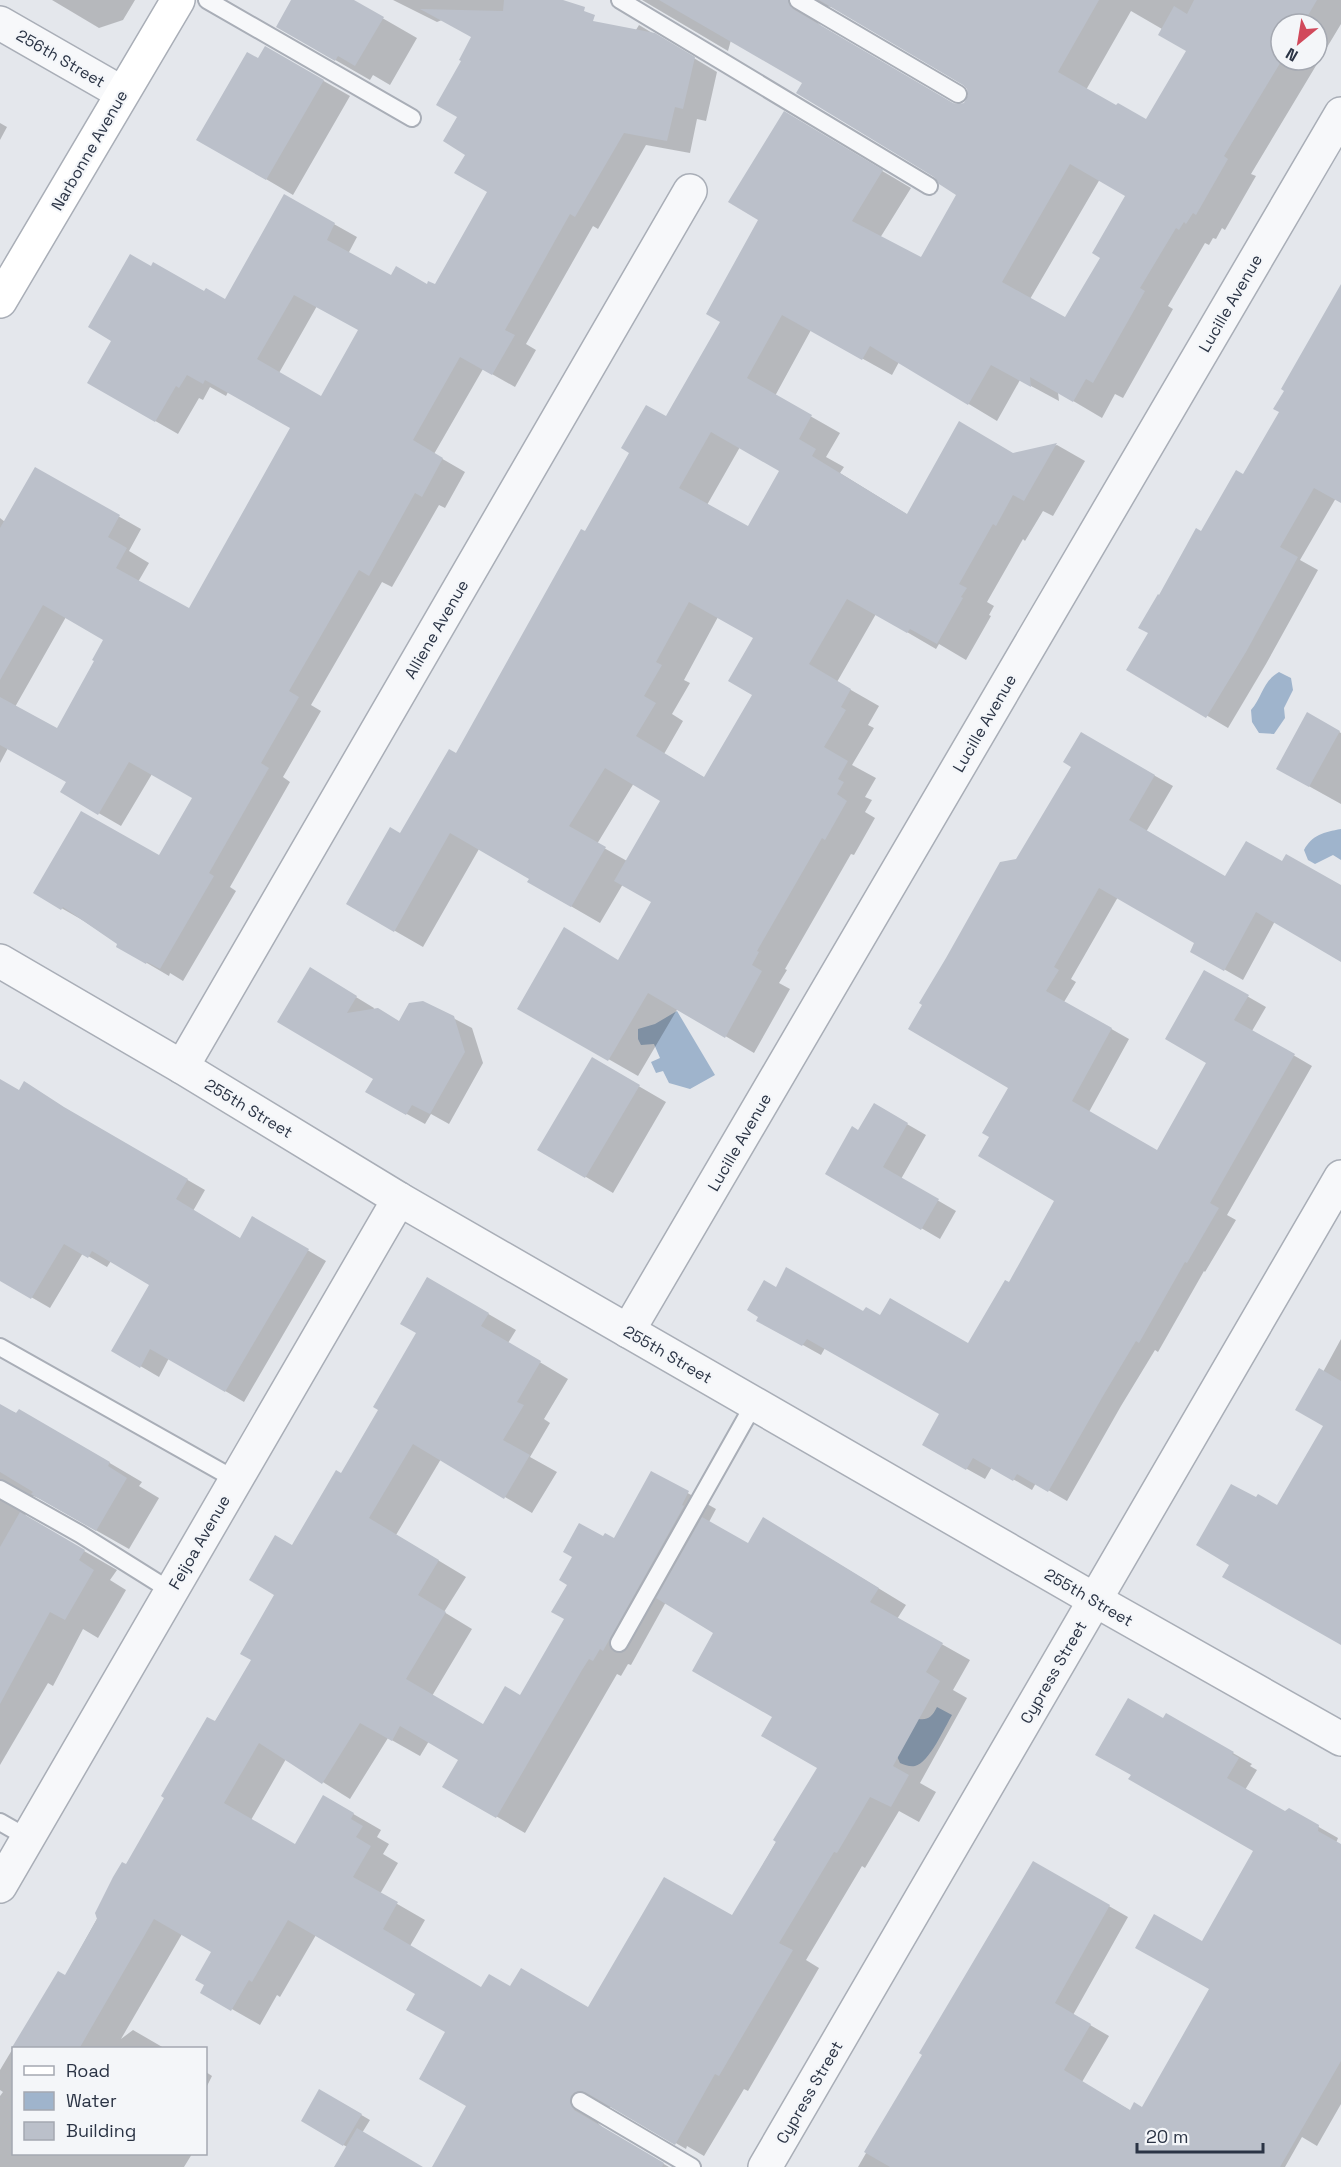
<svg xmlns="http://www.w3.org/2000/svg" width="1341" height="2167" font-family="'Space Grotesk',sans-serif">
	<rect width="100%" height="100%" fill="#e4e7ec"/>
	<path fill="#9fb4cc" d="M1279 672 1291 678 1293 690 1284 708 1285 718 1274 734 1259 733 1252 722 1251 710C1263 696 1262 682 1279 672Z
		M1341 829V860L1333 855 1315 864 1308 860 1304 850C1312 835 1324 832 1341 829Z
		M677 1011 715 1075 690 1089 669 1083 663 1071 656 1073 651 1062 660 1058 654 1044 641 1045 638 1039V1029L655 1024Z
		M937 1707 952 1715C945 1727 929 1763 915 1766 910 1767 905 1765 900 1763L896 1754 914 1718C926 1721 931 1719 937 1707Z"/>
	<path fill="#0003" fill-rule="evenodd" d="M52 0H135L123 20 99 28Z
		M293 0H351L417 38 390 85 373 75 370 80 278 27Z
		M393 0H553L628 43 639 25 717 72 706 121 697 119 690 153 646 145 598 229 593 226 526 344 536 350 515 387 483 369 434 454 465 472 445 508 439 505 392 587 382 582 311 705 321 711 283 777 290 782 230 887 236 891 183 981 170 973 169 976 118 946 119 944 84 921 35 893 159 858 194 798 152 774 121 826 62 792 68 782 8 748 0 763V518L5 522 35 469 141 529 129 551 149 563 138 582 190 610 292 428 228 392 226 396 210 387 203 400 199 398 178 434 89 383 152 268 226 301 284 196 357 237 348 254 391 277 435 286 489 192 467 155 459 116 463 61 473 37 442 20 437 22ZM317 306 360 330 321 398 279 373ZM66 617 105 639 96 661 58 730 15 707Z
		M642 0H1341V24L1251 174 1256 176 1225 230 1222 228 1216 239 1213 238 1209 245 1205 243 1168 306 1173 309 1123 398 1115 394 1102 418 1058 392 1059 401 1020 380 997 421 899 362 892 375 811 330 775 396 840 433 826 457 844 467 840 473 908 515 1013 454 1057 445 1085 461 1053 516 1043 511 1025 541 1023 539 987 602 994 606 989 615 991 616 966 660 939 644 936 649 876 614 837 682 879 706 868 725 874 728 852 765 876 778 865 797 872 800 865 812 875 818 854 855 851 854 785 969 787 970 779 983 790 989 754 1053 678 1008 638 1076 519 1008 619 961 653 902 623 884 600 923 529 882 531 879 479 849 423 947 348 904 401 835 457 755 585 533 666 418 722 322 813 130 911 188 880 238 921 259 958 194 804 82 731 40 728 51ZM823 6 833 7 964 84 969 89 970 95 963 105H953L822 27 817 22V12ZM1131 11 1162 29 1188 51 1147 122 1086 90ZM1281 24H1317V60H1281ZM1100 179 1127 195 1102 257 1066 319 1030 299ZM740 447 781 471 748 528 707 505ZM718 617 755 638 754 694 705 778 664 754 683 721 672 714 690 683 684 680ZM634 783 662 800 627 861 597 844Z
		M266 48 350 96 293 195 198 139 259 60Z
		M0 123 7 127 0 140Z
		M1286 390 1341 502 1336 498 1300 560 1318 570 1266 664 1228 728 1128 669 1150 633 1160 597 1202 533 1244 476 1281 412Z
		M1308 714 1341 733V804L1278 769Z
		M1081 734 1173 786 1146 832 1226 878 1282 863 1341 887V960L1275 921 1243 980 1192 951 1196 942 1118 897 1071 979 1076 982 1064 1002 1129 1039 1089 1112 1158 1152 1208 1063 1205 972 1266 1007 1252 1031 1312 1066 1227 1215 1236 1220 1205 1272 1204 1271 1158 1352 1155 1350 1121 1406 1067 1501 1036 1483 1032 1490 992 1467 985 1479 924 1445 941 1413 825 1348 821 1355 758 1320 776 1289 880 1317 969 1345 1009 1284 1056 1201 991 1136 1010 1087 1017 860 1073 766Z
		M310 969 374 1008 373 1011 400 1023 453 1018 472 1028 483 1063 449 1124 431 1114 425 1124 367 1092 375 1078Z
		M592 1059 666 1102 613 1193 539 1149Z
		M0 1095 82 1119 205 1190 193 1211 241 1239 253 1218 326 1261 244 1402 169 1358 159 1377 113 1350 151 1285 111 1261 107 1267 83 1253 50 1308 0 1279Z
		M874 1105 926 1135 901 1179 956 1211 940 1239 827 1173 859 1132Z
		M428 1279 516 1330 508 1343 568 1379 544 1419 550 1423 530 1457 557 1472 532 1513 441 1459 396 1535 466 1577 444 1612 472 1629 432 1696 484 1726 521 1697 566 1619 603 1538 615 1540 652 1473 716 1509 709 1522 748 1545 791 1535 906 1605 897 1619 970 1660 953 1690 967 1698 920 1783 936 1792 919 1822 899 1811 865 1868 862 1866 806 1960 819 1968 748 2091 744 2089 704 2156 687 2146 686 2149 614 2107H604L598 2112V2123L603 2128 669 2167H433L468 2105 447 2032 417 1993 316 1935 280 1997 277 1995 260 2025 202 1992 206 1984 213 1951 182 1934 121 2039 133 2030 164 2048H14V2154H192L184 2167H0V2096L3 2092 0 2090V2070L58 1973 65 1977 126 1866 253 1660 293 1547 342 1475 380 1409 418 1333ZM666 1602 715 1632 774 1717 819 1767 733 1917 589 2009 511 1988 482 1989 410 1946 425 1920 380 1894 398 1863 383 1854 389 1844 377 1837 381 1830 324 1797 295 1846 251 1820 286 1759 350 1799 388 1738 420 1756 429 1741 460 1759 444 1786 525 1833 610 1686 617 1674 621 1676 628 1664 631 1665Z
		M1341 1339V1644L1278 1507 1325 1425 1323 1372Z
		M0 1406 52 1429 142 1482 139 1486 159 1498 129 1549 39 1498 33 1496 24 1502 22 1509 27 1518 117 1570 110 1580 126 1590 98 1638 83 1629 53 1686 48 1683 0 1765Z
		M1167 1715 1252 1764 1250 1766 1257 1770 1245 1790 1285 1813 1289 1810 1338 1838 1336 1843 1341 1846V2104L1317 2146 1302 2137 1285 2167H858L1034 1863 1128 1917 1073 2015 1109 2036 1082 2082 1131 2111 1142 2109 1211 1988 1203 1943 1255 1850 1163 1720Z
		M206 2072 212 2076 206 2088Z
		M320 2091 370 2120 362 2133 420 2167H336L347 2147 303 2121Z"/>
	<path fill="#bbc0ca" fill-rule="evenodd" d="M291 0H354L384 17 355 66 338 56 335 61 276 27Z
		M504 0H563L585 7 584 11 595 15 593 21 655 33 695 57 683 109 675 107 667 141 624 133 575 217 570 214 505 330 515 335 492 375 460 357 413 440 443 458 422 497 415 493 369 576 359 570 289 691 299 697 261 763 269 768 209 873 214 876 160 969 147 962 146 964 116 947 117 944 63 907 61 910 33 893 81 811 159 855 192 798 129 762 98 815 60 792 66 782 0 745V697L57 728 94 661 92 660 103 640 43 605 0 680V528L35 467 120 515 108 537 127 548 116 568 189 608 290 428 205 380 203 384 187 375 179 388 176 386 155 422 87 383 111 341 88 327 130 254 151 266 153 262 204 291 206 288 225 299 284 194 335 223 327 240 391 275 396 266 427 284 428 281 435 284 487 192 454 173 465 155 443 141 457 117 436 105 461 61 459 60 471 37 420 9 503 11ZM294 295 358 330 321 396 257 359Z
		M659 0H788L793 9 953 103 958 104 964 103 968 95 967 89 963 85 819 0H1099L1058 72 1116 105 1118 103 1146 119 1186 51 1158 35 1174 6 1187 14 1194 0H1317L1303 24H1281L1282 60 1224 156 1228 159 1196 215 1193 213 1186 224 1184 222 1179 230 1176 228 1140 288 1145 291 1093 383 1086 379 1073 402 1030 377 1031 387 991 365 968 405 870 346 862 360 782 315 747 378 812 415 799 439 816 449 812 456 907 514 959 421 1013 453 1057 443 1024 501 1013 495 996 526 993 524 959 584 967 588 961 597 963 598 937 644 910 629 907 633 847 599 809 664 851 689 841 707 846 710 824 747 848 761 838 779 844 782 837 794 847 801 825 840 822 838 757 951 759 952 752 965 762 971 725 1038 648 993 608 1061 517 1009 564 927 618 960 651 902 614 881 660 801 605 768 569 826 606 847 571 907 527 882 529 879 450 833 394 932 346 904 390 827 400 833 449 749 456 753 581 529 585 531 629 453 621 448 646 405 666 416 720 322 706 314 758 220 728 202 784 111 883 170 852 221 921 257 956 195 939 184 934 177 796 93 802 83ZM1070 164 1125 196 1092 253 1100 258 1065 317 1002 282ZM711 432 779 471 748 526 679 488ZM689 602 753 638 728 681 752 695 704 777 636 736 656 703 644 696 662 665 656 662Z
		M265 46 324 80 266 180 196 140 247 52 258 58Z
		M1341 284V503L1314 488 1280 547 1298 557 1246 652 1206 718 1126 670 1148 633 1138 628 1158 594 1159 595 1196 528 1201 531 1236 470 1243 474 1279 412 1273 409 1284 391 1281 389Z
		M1307 712 1340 731 1309 787 1276 769Z
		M1081 732 1155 775 1129 820 1225 876 1246 841 1282 861 1286 854 1341 885V962L1256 912 1224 971 1190 952 1194 943 1099 888 1054 967 1059 970 1046 991 1112 1028 1072 1101 1157 1150 1206 1063 1165 1039 1204 970 1249 995 1234 1020 1295 1054 1210 1203 1219 1208 1187 1263 1185 1262 1139 1343 1136 1341 1103 1396 1048 1492 1017 1474 1013 1481 973 1458 966 1470 922 1445 939 1414 807 1339 802 1346 756 1321 758 1317 747 1310 764 1280 776 1287 786 1267 863 1311 866 1307 880 1315 890 1298 968 1343 1005 1280 1009 1282 1054 1201 978 1156 989 1137 982 1133 1008 1088 908 1029 922 1005 919 1003 946 958 1000 862 1016 859 1071 767 1063 762Z
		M310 967 357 996 347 1013 378 1008 399 1021 409 1003 423 1001 454 1016 465 1052 430 1114 412 1105 406 1115 365 1092 373 1079 277 1022Z
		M592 1057 640 1085 585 1178 537 1150Z
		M0 1079 19 1090 24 1081 64 1107 188 1179 176 1199 240 1238 252 1216 309 1249 225 1392 150 1349 140 1368 111 1351 149 1285 92 1251 88 1258 64 1244 31 1299 0 1281Z
		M874 1103 908 1123 883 1167 939 1199 921 1230 825 1174 852 1126 858 1130Z
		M427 1277 489 1313 481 1326 541 1361 517 1402 524 1405 503 1440 530 1455 504 1499 413 1444 369 1518 439 1560 418 1595 446 1612 406 1679 483 1724 505 1686 520 1695 564 1619 551 1612 567 1585 559 1580 572 1557 563 1552 579 1523 603 1536 605 1533 614 1538 651 1471 689 1491 682 1505 684 1506 603 1651 600 1649 593 1661 589 1659 582 1670 496 1818 442 1787 458 1760 400 1726 392 1741 360 1723 322 1784 259 1743 224 1803 295 1844 323 1795 354 1813 351 1819 363 1826 356 1837 371 1846 353 1877 398 1902 383 1929 481 1987 489 1974 510 1986 521 1968 588 2007 664 1877 732 1915 776 1842 773 1840 817 1768 761 1736 772 1717 692 1671 713 1633 656 1598 702 1517 748 1543 763 1517 879 1588 870 1602 943 1643 926 1672 940 1681 893 1766 909 1775 891 1807 870 1797 837 1853 834 1852 779 1943 793 1950 719 2076 715 2074 675 2145 585 2092H575L571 2096 570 2101 574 2110 664 2163 662 2167H432L466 2106 419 2079 445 2032 406 2010 415 1994 288 1920 252 1982 249 1980 231 2011 200 1993 204 1985 195 1980 211 1952 154 1919 79 2049H11L58 1971 65 1975 97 1919 95 1913 113 1877 122 1862 126 1864 164 1798 161 1796 207 1717 215 1721 251 1660 240 1654 274 1595 249 1580 275 1535 292 1545 336 1470 341 1473 378 1410 373 1407 416 1333 400 1324Z
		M1319 1368 1341 1381V1645L1222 1577 1229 1565 1196 1545 1231 1484 1256 1497 1258 1494 1277 1505 1323 1426 1295 1410Z
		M0 1404 16 1413 19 1409 110 1462 108 1466 127 1478 96 1531 31 1494 33 1492 0 1472Z
		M20 1512 85 1550 79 1560 94 1570 65 1620 50 1612 0 1704V1547Z
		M1128 1698 1163 1718 1166 1713 1234 1752 1232 1754 1239 1758 1227 1778 1285 1811 1289 1808 1319 1825 1318 1831 1341 1844V2061L1280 2167H890L864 2152 922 2055 919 2053 1033 1861 1110 1905 1055 2003 1091 2024 1064 2070 1130 2110 1134 2102 1142 2107 1209 1989 1135 1948 1154 1914 1202 1941 1253 1851 1128 1779 1131 1775 1095 1755Z
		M319 2089 362 2114 343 2146 301 2121Z
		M357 2128 423 2167H334Z"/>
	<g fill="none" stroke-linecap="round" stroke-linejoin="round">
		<defs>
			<path id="service" d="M207 0 412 118
				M620 0 929 186
				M798 0 958 94
				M0 1347 236 1480
				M0 1489 80 1534 171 1591
				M619 1643 754 1404
				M0 1822 28 1838
				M580 2101 692 2167"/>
			<path id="minor" d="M0 23 122 93
				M182 1067 690 191
				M628 1331 1341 114
				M0 1886 399 1199
				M765 2167 1341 1177"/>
			<path id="tertiary" d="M0 961 182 1067 399 1199 1095 1600 1341 1739"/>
			<path id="secondary" d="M0 301 178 0"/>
		</defs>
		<use href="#service" stroke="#a9aeb7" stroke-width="20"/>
		<use href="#minor" stroke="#a9aeb7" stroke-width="36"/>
		<use href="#tertiary" stroke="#a9aeb7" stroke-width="36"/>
		<use href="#secondary" stroke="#a9aeb7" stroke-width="36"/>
		<use href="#service" stroke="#f7f8fa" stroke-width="16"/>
		<use href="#minor" stroke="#f7f8fa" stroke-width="33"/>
		<use href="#tertiary" stroke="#f7f8fa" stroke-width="33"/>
		<use href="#secondary" stroke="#fff" stroke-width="33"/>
	</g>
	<g text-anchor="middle" stroke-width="4.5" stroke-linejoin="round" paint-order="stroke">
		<g font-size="16" fill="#2b3445" stroke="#f4f6f9">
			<text transform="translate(61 58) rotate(30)" y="6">256th Street</text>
			<text transform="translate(89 150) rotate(-60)" y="6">Narbonne Avenue</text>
			<text transform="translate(1230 303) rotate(-60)" y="6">Lucille Avenue</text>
			<text transform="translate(436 629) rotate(-60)" y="6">Alliene Avenue</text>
			<text transform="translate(984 723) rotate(-60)" y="6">Lucille Avenue</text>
			<text transform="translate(249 1108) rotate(31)" y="6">255th Street</text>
			<text transform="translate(739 1142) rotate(-60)" y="6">Lucille Avenue</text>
			<text transform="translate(668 1354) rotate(30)" y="6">255th Street</text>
			<text transform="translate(199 1542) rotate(-60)" y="6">Feijoa Avenue</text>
			<text transform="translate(1089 1597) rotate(30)" y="6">255th Street</text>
			<text transform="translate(1053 1672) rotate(-60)" y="6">Cypress Street</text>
			<text transform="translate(809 2092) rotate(-60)" y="6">Cypress Street</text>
		</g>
	</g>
	<rect x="12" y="2047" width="195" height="108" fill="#f4f6f9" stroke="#a4a8b1" stroke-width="1.5"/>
	<rect x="24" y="2066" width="30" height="9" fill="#ffffff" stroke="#a4a8b1" stroke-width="1.5"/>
	<text x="66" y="2077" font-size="18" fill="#2b3445">Road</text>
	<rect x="24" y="2092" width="30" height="18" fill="#9fb4cc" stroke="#a4a8b1" stroke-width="1.5"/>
	<text x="66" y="2107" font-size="18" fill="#2b3445">Water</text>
	<rect x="24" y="2122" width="30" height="18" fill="#bbc0ca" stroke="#a4a8b1" stroke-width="1.5"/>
	<text x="66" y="2137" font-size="18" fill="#2b3445">Building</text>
	<g transform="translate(1299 42) rotate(210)"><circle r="28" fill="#f4f6f9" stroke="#a4a8b1" stroke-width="1.5"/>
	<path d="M0-4.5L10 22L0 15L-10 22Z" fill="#d1495b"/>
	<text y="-9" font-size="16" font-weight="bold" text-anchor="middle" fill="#2b3445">N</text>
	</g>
	<path d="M1137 2143v9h126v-9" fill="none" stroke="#2b3445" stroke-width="3"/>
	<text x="1146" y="2143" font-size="18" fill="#2b3445" stroke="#f4f6f9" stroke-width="4.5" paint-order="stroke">20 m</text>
</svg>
